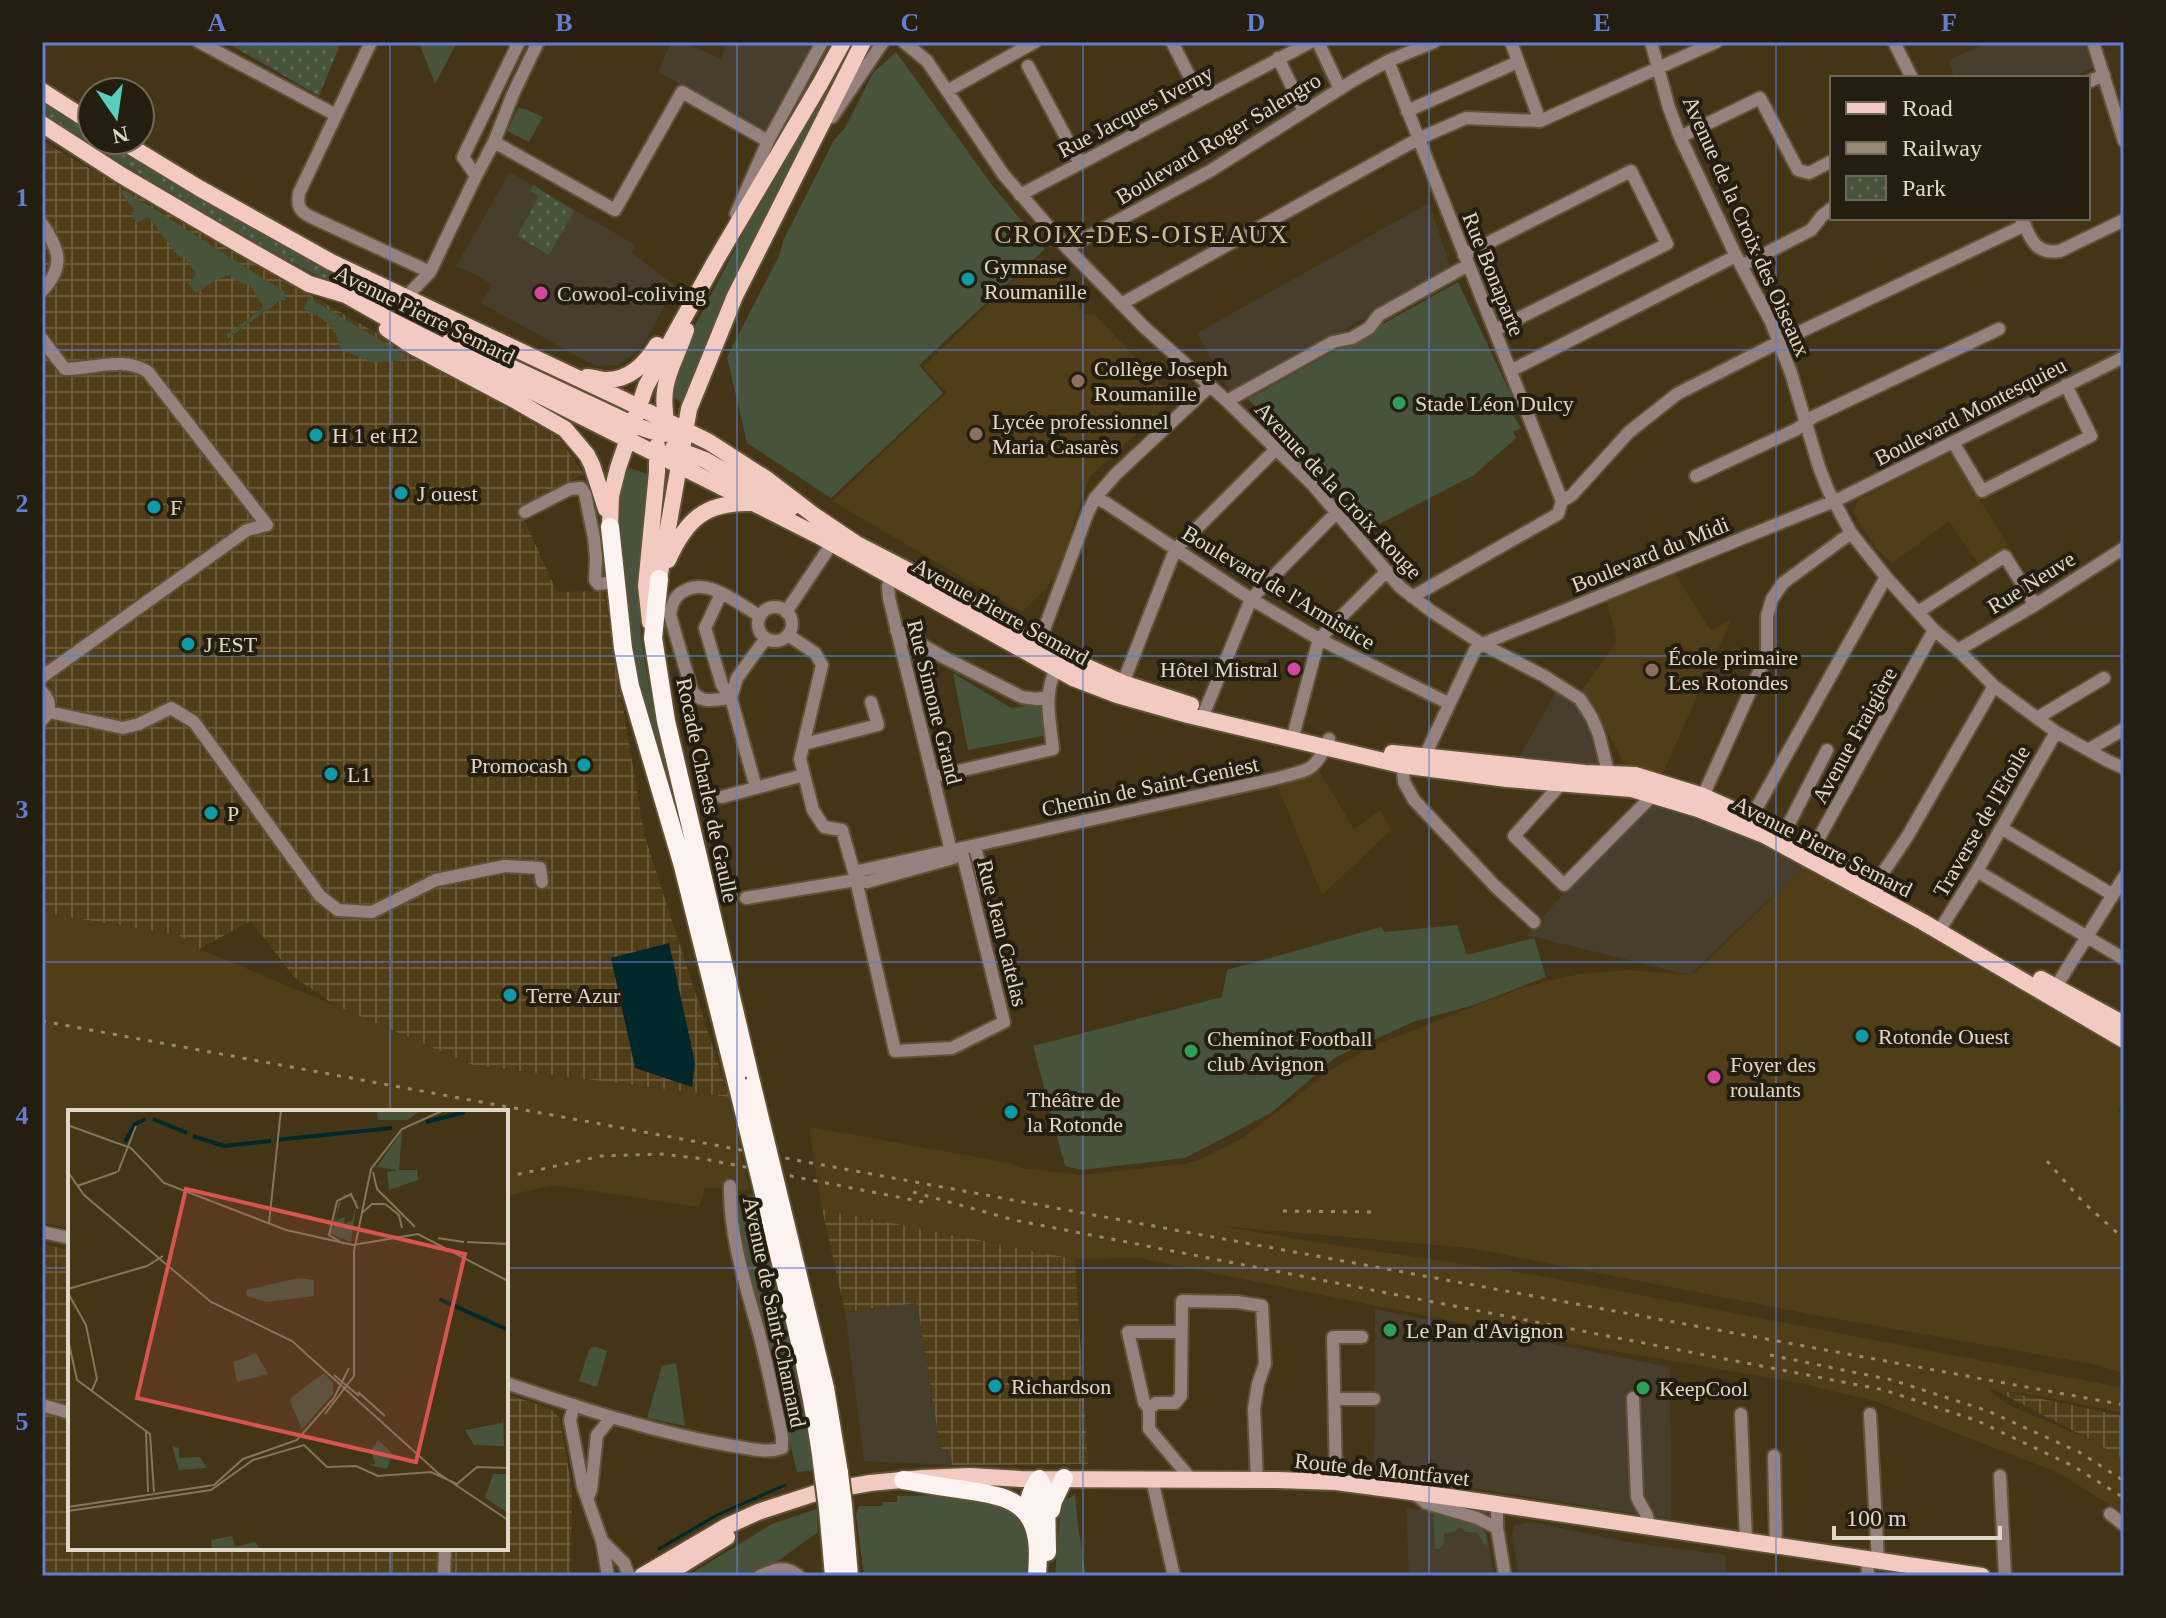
<svg xmlns="http://www.w3.org/2000/svg" width="2166" height="1618" font-family="'Times New Roman',serif">
	<defs>
		<pattern id="industrial-grid" width="8" height="8" patternUnits="userSpaceOnUse" patternTransform="scale(2)"><rect width="8" height="8" fill="#503e18"/><path d="M0 4h8M4 0v8" fill="none" stroke="#695938"/></pattern>
		<pattern id="park-dots" width="8" height="8" patternUnits="userSpaceOnUse" patternTransform="scale(2)"><rect width="8" height="8" fill="#48533b"/><path d="M2 2h.1M6 6h.1" fill="none" stroke="#626b56" stroke-width="1.8" stroke-linecap="round"/></pattern>
	</defs>
	<rect width="100%" height="100%" fill="#443517"/>
	<path fill="#473e2d" d="M671 42H685L721 59 726 42H812L764 131 658 72Z
		M1989 42H2086L2093 67 2071 78H1954L1949 60Z
		M510 172 632 243 635 246 632 253 675 286 641 349 618 365 595 366 481 303 492 285 482 278 456 266Z
		M1429 203 1451 269 1231 394 1197 333Z
		M1556 692 1579 709 1587 725 1598 760 1594 770 1517 761Z
		M1651 801 1701 815 1764 843 1805 865 1690 975 1527 935 1575 880Z
		M917 1303 940 1447 952 1455V1465L864 1461 845 1312Z
		M1375 1309 1670 1367 1671 1519 1374 1473Z
		M1406 1508 1433 1511 1474 1524 1487 1533 1494 1576H1409Z
		M1531 1522 1628 1542 1725 1555 1727 1576H1519L1512 1538 1515 1525Z"/>
	<path fill="url(#industrial-grid)" d="M42 141 559 438 584 474 519 509 557 592 604 591 644 834 729 1097 472 1065 334 1005 294 977 251 921 199 949 178 935 42 913Z
		M822 1209 1075 1259 1088 1464 952 1465 951 1455 940 1447 917 1303 845 1312Z
		M42 1244 70 1250V1548H506V1394L549 1408 556 1413 560 1420 572 1490 570 1576H42Z
		M1993 1389 2124 1416V1460L2093 1441Z"/>
	<path fill="#503e18" d="M1041 258 1080 300 1079 307 1085 315 1094 314 1175 399 1090 476 1055 579 1047 585 1048 587 1022 612 832 501 947 392 923 367 1036 259Z
		M1947 454 1952 455 2008 545 1978 564 1949 521 1892 563 1877 549 1853 512 1858 500Z
		M1675 574 1711 631 1731 620 1662 775 1627 769 1600 718 1581 692 1617 641 1607 602Z
		M1318 769 1354 829 1380 810 1391 830 1322 895 1276 782Z
		M1805 865 1900 915 2124 1047V1105L2117 1110 2124 1118V1373L2093 1364 1809 1314 1470 1248 1222 1226 1308 1241 1536 1275 2124 1388V1413L2029 1394 1989 1389 2006 1404 2093 1441 2124 1460V1514L2059 1473 1874 1401 1800 1383 1521 1335 1139 1258 1075 1259 822 1209 809 1127 1009 1163 1021 1168 1082 1175 1184 1164 1199 1160 1243 1138 1329 1071 1375 1045 1524 987 1579 974 1628 970 1690 975 1697 971Z
		M42 913 178 935 199 949 334 1005 472 1065 729 1097 749 1190 705 1188 699 1207 554 1185 506 1196V1112H70V1229L42 1223Z"/>
	<path fill="#48533b" d="M421 42H457L435 84 420 45Z
		M850 44 854 46 819 110 689 393 682 402 668 395 674 366 755 211 809 113Z
		M896 52 992 185 1045 249 919 365 943 393 831 498 747 443 727 357 780 254 783 241 834 140 845 128 873 73Z
		M518 108 525 109 543 117 529 142 507 131Z
		M124 190 285 292V300H281L227 339V335L264 307 250 286 237 281 230 275C217 277 206 286 196 294L188 283 196 274 184 256 179 257 150 219 147 217 137 223 131 215 135 211 120 192Z
		M1458 282 1514 401 1507 406 1521 428 1513 432 1516 438 1474 475 1366 531 1347 503 1248 399Z
		M309 298 407 356 402 360 374 363 348 352 345 353C338 347 340 342 336 335 329 320 317 316 303 309Z
		M630 468 648 474C644 518 636 564 639 609 642 673 660 735 676 796L677 812 670 798C661 767 652 735 644 703 635 665 602 493 630 468Z
		M953 673 1011 708 1044 704 1047 735 968 750Z
		M1457 925 1467 955 1534 938 1546 977 1474 1005 1413 1022 1336 1057 1271 1113 1185 1158 1082 1170 1065 1166 1033 1046 1222 997 1227 970 1381 927 1384 932Z
		M756 1194 801 1396 814 1470 797 1472 752 1288 735 1209C740 1199 745 1196 756 1194Z
		M592 1347H597L607 1351 597 1387 579 1381 589 1350Z
		M676 1363 685 1426 647 1418 662 1366Z
		M1075 1494 1078 1525 1086 1576H1055L1060 1513 1063 1502Z
		M897 1496C935 1496 1011 1489 1028 1533 1033 1547 1031 1562 1029 1576H864L856 1514 859 1506H883V1502H897Z
		M817 1509 818 1532 771 1566 743 1576H687L772 1524Z
		M1433 1510 1479 1527 1486 1534 1487 1547 1476 1532H1466L1460 1527 1455 1532 1444 1533V1543L1439 1549H1435Z"/>
	<path fill="url(#park-dots)" d="M226 42H341L319 96Z
		M42 97 92 130V140H108L184 186 384 296 379 306C336 287 295 264 253 241 181 200 111 157 42 113Z
		M533 185 574 211 549 255 517 236 539 196 530 191Z"/>
	<path fill="#002729" d="M669 943 695 1063 692 1087 635 1068 611 958Z"/>
	<g fill="none" stroke-linecap="round" stroke-linejoin="round">
		<path stroke="#002729" stroke-width="3" d="M42 1225 70 1231
			M659 1549 717 1515 785 1485"/>
		<defs>
			<path id="minor" d="M199 42 336 115
				M371 42 299 193C297 206 299 211 311 217L430 272
				M904 42 927 61 1003 174 1067 248 1144 327 1227 401 1313 485 1400 587 1431 611 1482 644 1544 676 1580 699 1592 718 1599 735 1610 780
				M1172 42 1201 99
				M1318 42 1340 89
				M1511 42 1540 121
				M1651 42 1669 108 1680 137 1736 256 1771 322 1791 373 1819 467 1828 490 1851 533 1886 577 1934 630 1958 650 1994 686 2056 732 2108 761 2124 768
				M1894 42 1912 78
				M2093 42 2124 141
				M1278 58 1304 111
				M1388 61 1562 501
				M1028 66 1079 162
				M2088 82 2104 75
				M947 91 1035 42
				M1407 111 1518 62
				M832 117 883 42
				M1680 137 1760 98 1798 170 1809 173 1832 161
				M494 142 615 210 682 92 768 141
				M476 176 494 142 513 94 538 42
				M1020 195 1311 42
				M736 214 768 141 822 42
				M2021 218C2031 238 2034 255 2060 251L2124 220
				M42 224C60 250 65 267 42 291
				M1067 248 1210 171 1354 80 1388 61 1434 42
				M1464 255 1631 171 1667 244 1495 330
				M1741 266 1811 230 1822 216 1832 208
				M406 297 430 272 476 176 463 157 519 42
				M1121 304 1418 139 1466 118 1540 121 1716 42
				M42 339 65 369C93 369 124 356 148 372L267 525 247 530 42 677
				M1512 370 1736 256
				M1227 401 1333 342 1352 338 1369 328 1379 315 1468 265
				M1953 442 1982 491 2091 436 2066 385
				M1696 476 1797 429 1813 417 1999 329
				M1095 498 1106 503 1251 599 1319 639 1448 703
				M1562 501 1572 495 1629 432 1677 394 1787 338 2025 225
				M525 512 570 489 581 488 585 494 594 538 596 558 595 580 598 584 615 582
				M893 571 888 586 889 598 951 851
				M721 594 705 628 722 685 731 698
				M1412 597 1558 514 1562 501
				M758 624a17 17 0 1 1 34 0a17 17 0 1 1-34 0Z
				M786 612 835 539
				M1918 612 2005 556 2035 605
				M896 630 945 658 1022 697 1036 699 1047 697
				M788 635 815 653 822 665 800 759 813 810 824 827 842 830 854 872
				M1958 650 2035 605 2124 548
				M1036 651 1088 512 1095 498 1116 474 1210 386
				M1123 683 1175 550 1276 449
				M42 692C51 701 52 711 42 720
				M731 698C716 699 702 705 692 691L670 615C672 603 675 595 686 590 709 578 740 605 760 616
				M49 712 123 728 139 724 171 708 194 722 320 896 338 910 372 912 436 880 505 866 540 868 542 882
				M1202 718 1251 599 1337 512
				M2037 718 2104 678
				M1292 740 1319 639 1387 571
				M804 744 878 725 871 702
				M2088 750 2124 729
				M1402 759 1404 782 1414 800 1495 886 1534 922
				M1422 762 1475 650 1482 644 1839 499 2124 357
				M933 777 1053 749C1050 722 1043 694 1056 669
				M1561 784 1514 836 1564 885 1652 796
				M756 788 731 698 737 678 766 638
				M1703 796 1767 654V616L1772 599 1783 583 1851 533
				M722 797 804 775
				M1751 818 1886 577
				M2001 828 2113 895
				M1779 843 1827 750
				M975 846 985 888
				M962 852 1004 1022 952 1048 895 1051 856 880 867 882 953 858 962 852V848
				M1810 854 1934 630
				M1977 871 2124 959
				M854 872 1274 779C1309 769 1314 774 1329 739
				M1876 883 1907 837 1994 686
				M746 898 856 880 854 872
				M1939 931 1977 871 2056 732
				M2052 993 2124 877
				M42 1232 70 1238
				M506 1383C581 1408 655 1433 733 1446 750 1448 766 1454 782 1448V1437C775 1402 768 1368 759 1333 746 1286 729 1236 730 1186
				M1633 1398 1637 1497C1642 1510 1648 1511 1649 1527
				M1334 1399H1374
				M42 1405 70 1413
				M574 1405 570 1420 583 1487 602 1541 608 1576
				M1149 1409 1144 1402 1128 1332H1181
				M1741 1414 1746 1542
				M1870 1414 1878 1561
				M1774 1456 1776 1546
				M2000 1476 2005 1576
				M1152 1479 1174 1576
				M1191 1479 1149 1429V1409L1156 1403H1175L1181 1396 1182 1301 1237 1302 1262 1306 1265 1364 1258 1384 1254 1409 1257 1480
				M1336 1482 1333 1337H1362
				M1414 1493 1426 1503 1477 1518 1497 1528
				M588 1497 591 1490 597 1435 611 1418
				M1497 1505V1528L1505 1576
				M2110 1514 2124 1525
				M602 1541 624 1563 629 1576
				M1867 1559 1868 1576
				M444 1576 445 1548
				M760 1576C775 1569 786 1565 799 1576"/>
			<path id="major" d="M42 91 92 123
				M42 124 121 175 242 246 309 284 346 295 390 320 817 535 1073 678 1117 695 1188 715 1401 765 1507 779 1632 789 1698 809 1764 835 1821 866 1923 922 2124 1040
				M120 140 199 188 331 262 622 399 709 442 768 480 815 516 855 543 963 599 1038 645 1123 683 1191 705
				M387 329 412 346 518 402 565 429 587 455 592 465 606 509
				M451 339 632 424C651 431 666 439 684 429
				M587 377C594 377 599 380 606 380 630 380 645 364 657 345
				M667 426C658 382 673 368 686 330
				M673 448 705 460 791 508
				M610 527 611 496 618 468 646 386 716 260 820 84 843 42
				M668 560C686 520 705 502 750 503
				M659 579 689 409 735 296 863 42
				M650 622 646 586 657 472V446
				M1392 753 1585 773 1635 775 1703 796 1763 823
				M1815 850 1879 885
				M2041 979 2124 1024
				M642 1576 727 1526 758 1512 819 1492 870 1483 923 1478 969 1476 1021 1479 1277 1480 1336 1482 1449 1497 1982 1576
				M664 1576 727 1537"/>
			<path id="highway" d="M610 527 623 648 630 686 683 866 736 1079
				M659 579 653 638 666 721 752 1086
				M770 1218C791 1304 814 1390 824 1478
				M785 1222 825 1388 839 1473
				M903 1480C922 1483 940 1487 959 1489 984 1493 1018 1495 1031 1520 1040 1537 1038 1558 1037 1576
				M843 1505 849 1576
				M828 1508 834 1576
				M1051 1510 1053 1501 1064 1478
				M1030 1518C1027 1501 1030 1493 1039 1479L1046 1494 1047 1552"/>
		</defs>
		<use href="#minor" stroke="#605236" stroke-width="16"/>
		<use href="#major" stroke="#605236" stroke-width="20"/>
		<use href="#highway" stroke="#605236" stroke-width="22"/>
		<use href="#minor" stroke="#95817d" stroke-width="12"/>
		<use href="#major" stroke="#f3cac2" stroke-width="16"/>
		<use href="#highway" stroke="#fcf2f0" stroke-width="18"/>
		<path stroke="#958971" stroke-width="3" stroke-dasharray="4 8" stroke-linecap="butt" d="M42 1021 2124 1405
			M2047 1161 2083 1202 2124 1239
			M506 1177 601 1156 661 1154 704 1159 923 1202
			M913 1192 1014 1220 1884 1390 1978 1421 2073 1466 2124 1498
			M1283 1211 1373 1212
			M1770 1355 1892 1380 1988 1411 2079 1452 2124 1481"/>
		<defs>
			<path id="highway-bridge" d="M736 1079 770 1218
				M752 1086 785 1222
				M839 1473 843 1505
				M824 1478 828 1508"/>
		</defs>
		<use href="#highway-bridge" stroke="#605236" stroke-width="22" stroke-linecap="butt"/>
		<use href="#highway-bridge" stroke="#fcf2f0" stroke-width="18"/>
	</g>
	<path fill="none" stroke="#617ed2" stroke-width="2" stroke-opacity="0.55" d="M390 42V1112M737 42V1576M1083 42V1576M1429 42V1576M1776 42V1576M42 350H2124M42 656H2124M42 962H2124M42 1268H70M506 1268H2124M390 1548V1576"/>
	<g fill="#0f9aa8" stroke="#241e11" stroke-width="3">
		<circle cx="968" cy="279" r="8"/>
		<circle cx="316" cy="435" r="8"/>
		<circle cx="401" cy="493" r="8"/>
		<circle cx="154" cy="507" r="8"/>
		<circle cx="188" cy="644" r="8"/>
		<circle cx="584" cy="765" r="8"/>
		<circle cx="331" cy="774" r="8"/>
		<circle cx="211" cy="813" r="8"/>
		<circle cx="510" cy="995" r="8"/>
		<circle cx="1862" cy="1036" r="8"/>
		<circle cx="1011" cy="1112" r="8"/>
		<circle cx="995" cy="1386" r="8"/>
	</g>
	<g fill="#d1479c" stroke="#241e11" stroke-width="3">
		<circle cx="541" cy="293" r="8"/>
		<circle cx="1294" cy="669" r="8"/>
		<circle cx="1714" cy="1077" r="8"/>
	</g>
	<g fill="#8d6e63" stroke="#241e11" stroke-width="3">
		<circle cx="1078" cy="381" r="8"/>
		<circle cx="976" cy="434" r="8"/>
		<circle cx="1652" cy="670" r="8"/>
	</g>
	<g fill="#2e9e5b" stroke="#241e11" stroke-width="3">
		<circle cx="1399" cy="403" r="8"/>
		<circle cx="1191" cy="1051" r="8"/>
		<circle cx="1390" cy="1330" r="8"/>
		<circle cx="1643" cy="1388" r="8"/>
	</g>
	<g text-anchor="middle" stroke-width="8" stroke-linejoin="round" paint-order="stroke">
		<g font-size="22" fill="#e0d7c6" stroke="#241e11">
			<text transform="translate(1135 111) rotate(-28)" y="8">Rue Jacques Iverny</text>
			<text transform="translate(1218 138) rotate(-31)" y="8">Boulevard Roger Salengro</text>
			<text transform="translate(1747 226) rotate(66)" y="8">Avenue de la Croix des Oiseaux</text>
			<text transform="translate(1494 274) rotate(68)" y="8">Rue Bonaparte</text>
			<text transform="translate(425 314) rotate(26)" y="8">Avenue Pierre Semard</text>
			<text transform="translate(1970 411) rotate(-27)" y="8">Boulevard Montesquieu</text>
			<text transform="translate(1339 490) rotate(47)" y="8">Avenue de la Croix Rouge</text>
			<text transform="translate(1650 554) rotate(-22)" y="8">Boulevard du Midi</text>
			<text transform="translate(2031 582) rotate(-32)" y="8">Rue Neuve</text>
			<text transform="translate(1279 587) rotate(31)" y="8">Boulevard de l'Armistice</text>
			<text transform="translate(1001 611) rotate(29)" y="8">Avenue Pierre Semard</text>
			<text transform="translate(935 702) rotate(76)" y="8">Rue Simone Grand</text>
			<text transform="translate(1854 735) rotate(-61)" y="8">Avenue Fraigière</text>
			<text transform="translate(1150 786) rotate(-12)" y="8">Chemin de Saint-Geniest</text>
			<text transform="translate(708 790) rotate(78)" y="8">Rocade Charles de Gaulle</text>
			<text transform="translate(1981 821) rotate(-60)" y="8">Traverse de l'Etoile</text>
			<text transform="translate(1823 846) rotate(27)" y="8">Avenue Pierre Semard</text>
			<text transform="translate(1003 933) rotate(76)" y="8">Rue Jean Catelas</text>
			<text transform="translate(775 1312) rotate(78)" y="8">Avenue de Saint-Chamand</text>
			<text transform="translate(1382 1469) rotate(6)" y="8">Route de Montfavet</text>
		</g>
		<g font-size="22" fill="#e0d7c6" stroke="#241e11" text-anchor="start">
			<text x="984" y="274">Gymnase<tspan x="984" dy="25">Roumanille</tspan></text>
			<text x="557" y="301">Cowool-coliving</text>
			<text x="1094" y="376">Collège Joseph<tspan x="1094" dy="25">Roumanille</tspan></text>
			<text x="1415" y="411">Stade Léon Dulcy</text>
			<text x="992" y="429">Lycée professionnel<tspan x="992" dy="25">Maria Casarès</tspan></text>
			<text x="332" y="443">H 1 et H2</text>
			<text x="417" y="501">J ouest</text>
			<text x="170" y="515">F</text>
			<text x="204" y="652">J EST</text>
			<text x="1668" y="665">École primaire<tspan x="1668" dy="25">Les Rotondes</tspan></text>
			<text x="1278" y="677" text-anchor="end">Hôtel Mistral</text>
			<text x="568" y="773" text-anchor="end">Promocash</text>
			<text x="347" y="782">L1</text>
			<text x="227" y="821">P</text>
			<text x="526" y="1003">Terre Azur</text>
			<text x="1878" y="1044">Rotonde Ouest</text>
			<text x="1207" y="1046">Cheminot Football<tspan x="1207" dy="25">club Avignon</tspan></text>
			<text x="1730" y="1072">Foyer des<tspan x="1730" dy="25">roulants</tspan></text>
			<text x="1027" y="1107">Théâtre de<tspan x="1027" dy="25">la Rotonde</tspan></text>
			<text x="1406" y="1338">Le Pan d'Avignon</text>
			<text x="1011" y="1394">Richardson</text>
			<text x="1659" y="1396">KeepCool</text>
		</g>
		<g font-size="26" letter-spacing="2" fill="#cdbc9a" stroke="#241e11">
			<text x="1142" y="243">CROIX-DES-OISEAUX</text>
		</g>
	</g>
	<g transform="translate(68 1110)">
		<rect width="440" height="440" fill="#443517"/>
		<path d="M309 0H353L340 10H310ZM334 21 331 60H349L350 70 321 80 319 62 329 60 309 57ZM276 84 289 91 283 132 262 124ZM282 85 288 95 284 111 276 114 277 107 268 110 270 93ZM230 168 246 170V186L198 192 179 186 178 180ZM188 243 200 264 169 272 165 252ZM256 263 265 273V284L234 319 221 289ZM435 306 436 336 406 335 397 320 434 313ZM104 336 111 338V348L132 347 139 358 111 360Z" fill="#48533b" fill-rule="evenodd"/>
		<path d="M310 330 324 343 319 359 300 355 307 354 303 340ZM425 364H440V403L417 388ZM164 426 167 437 187 432 192 440H144L143 430Z" fill="#48533b"/>
		<path fill="none" stroke="#002729" stroke-width="4" d="M85 9 119 23M358 12 397 2M125 26 156 36 203 31M208 30 324 18M57 32 67 14 78 9M371 189 440 220"/>
		<path fill="none" stroke="#82765d" stroke-width="2" d="M2 16 63 38 96 73 218 120 285 135 350 124 440 171M0 62 16 85 143 192 224 231 370 363 440 410M50 62 68 16M305 62 309 79 347 117M9 76 49 62M294 103 304 94H317L331 105 334 118M201 113 213 0M370 128 396 132M399 132 440 134M276 134 261 125 269 91 283 84 290 99M0 179 79 156 95 146M0 183 18 215 29 269 24 280M0 229 9 270 82 324 86 382M266 265 291 286M286 266V141L303 59 334 19 376 0M290 282 317 306M257 304 286 266M78 321 80 382M0 397 146 375 175 349 229 330 266 288 281 258M0 401 143 380 185 350 236 335 259 357 288 356 310 366 363 362 389 374 409 357 440 358"/>
		<path fill="#d85450" fill-opacity="0.15" stroke="#d85450" stroke-width="4" d="M118 79 397 144 348 352 69 288Z"/>
		<rect width="440" height="440" fill="none" stroke="#e0d7c6" stroke-width="4"/>
	</g>
	<rect width="2166" height="1618" fill="none" stroke="#241e11" stroke-width="88"/>
	<rect x="1830" y="76" width="260" height="144" fill="#241e11" stroke="#6f6859" stroke-width="2"/>
	<rect x="1846" y="102" width="40" height="12" fill="#f3cac2" stroke="#6f6859" stroke-width="2"/>
	<text x="1902" y="116" font-size="24" fill="#e0d7c6">Road</text>
	<rect x="1846" y="142" width="40" height="12" fill="#958971" stroke="#6f6859" stroke-width="2"/>
	<text x="1902" y="156" font-size="24" fill="#e0d7c6">Railway</text>
	<rect x="1846" y="176" width="40" height="24" fill="url(#park-dots)" stroke="#6f6859" stroke-width="2"/>
	<text x="1902" y="196" font-size="24" fill="#e0d7c6">Park</text>
	<g transform="translate(116 116) rotate(167)"><circle r="38" fill="#241e11" stroke="#6f6859" stroke-width="2"/>
	<path d="M0-6L14 30L0 20L-14 30Z" fill="#59cebe"/>
	<text y="-12" font-size="22" font-weight="bold" text-anchor="middle" fill="#e0d7c6">N</text>
	</g>
	<path d="M1834 1526v12h166v-12" fill="none" stroke="#e0d7c6" stroke-width="4"/>
	<text x="1846" y="1526" font-size="24" fill="#e0d7c6" stroke="#241e11" stroke-width="6" paint-order="stroke">100 m</text>
	<rect x="44" y="44" width="2078" height="1530" fill="none" stroke="#617ed2" stroke-width="3"/>
	<g font-size="26" text-anchor="middle" font-weight="bold" fill="#617ed2">
		<text x="217" y="31">A</text>
		<text x="564" y="31">B</text>
		<text x="910" y="31">C</text>
		<text x="1256" y="31">D</text>
		<text x="1602" y="31">E</text>
		<text x="1949" y="31">F</text>
		<text x="22" y="206">1</text>
		<text x="22" y="512">2</text>
		<text x="22" y="818">3</text>
		<text x="22" y="1124">4</text>
		<text x="22" y="1430">5</text>
	</g>
</svg>
